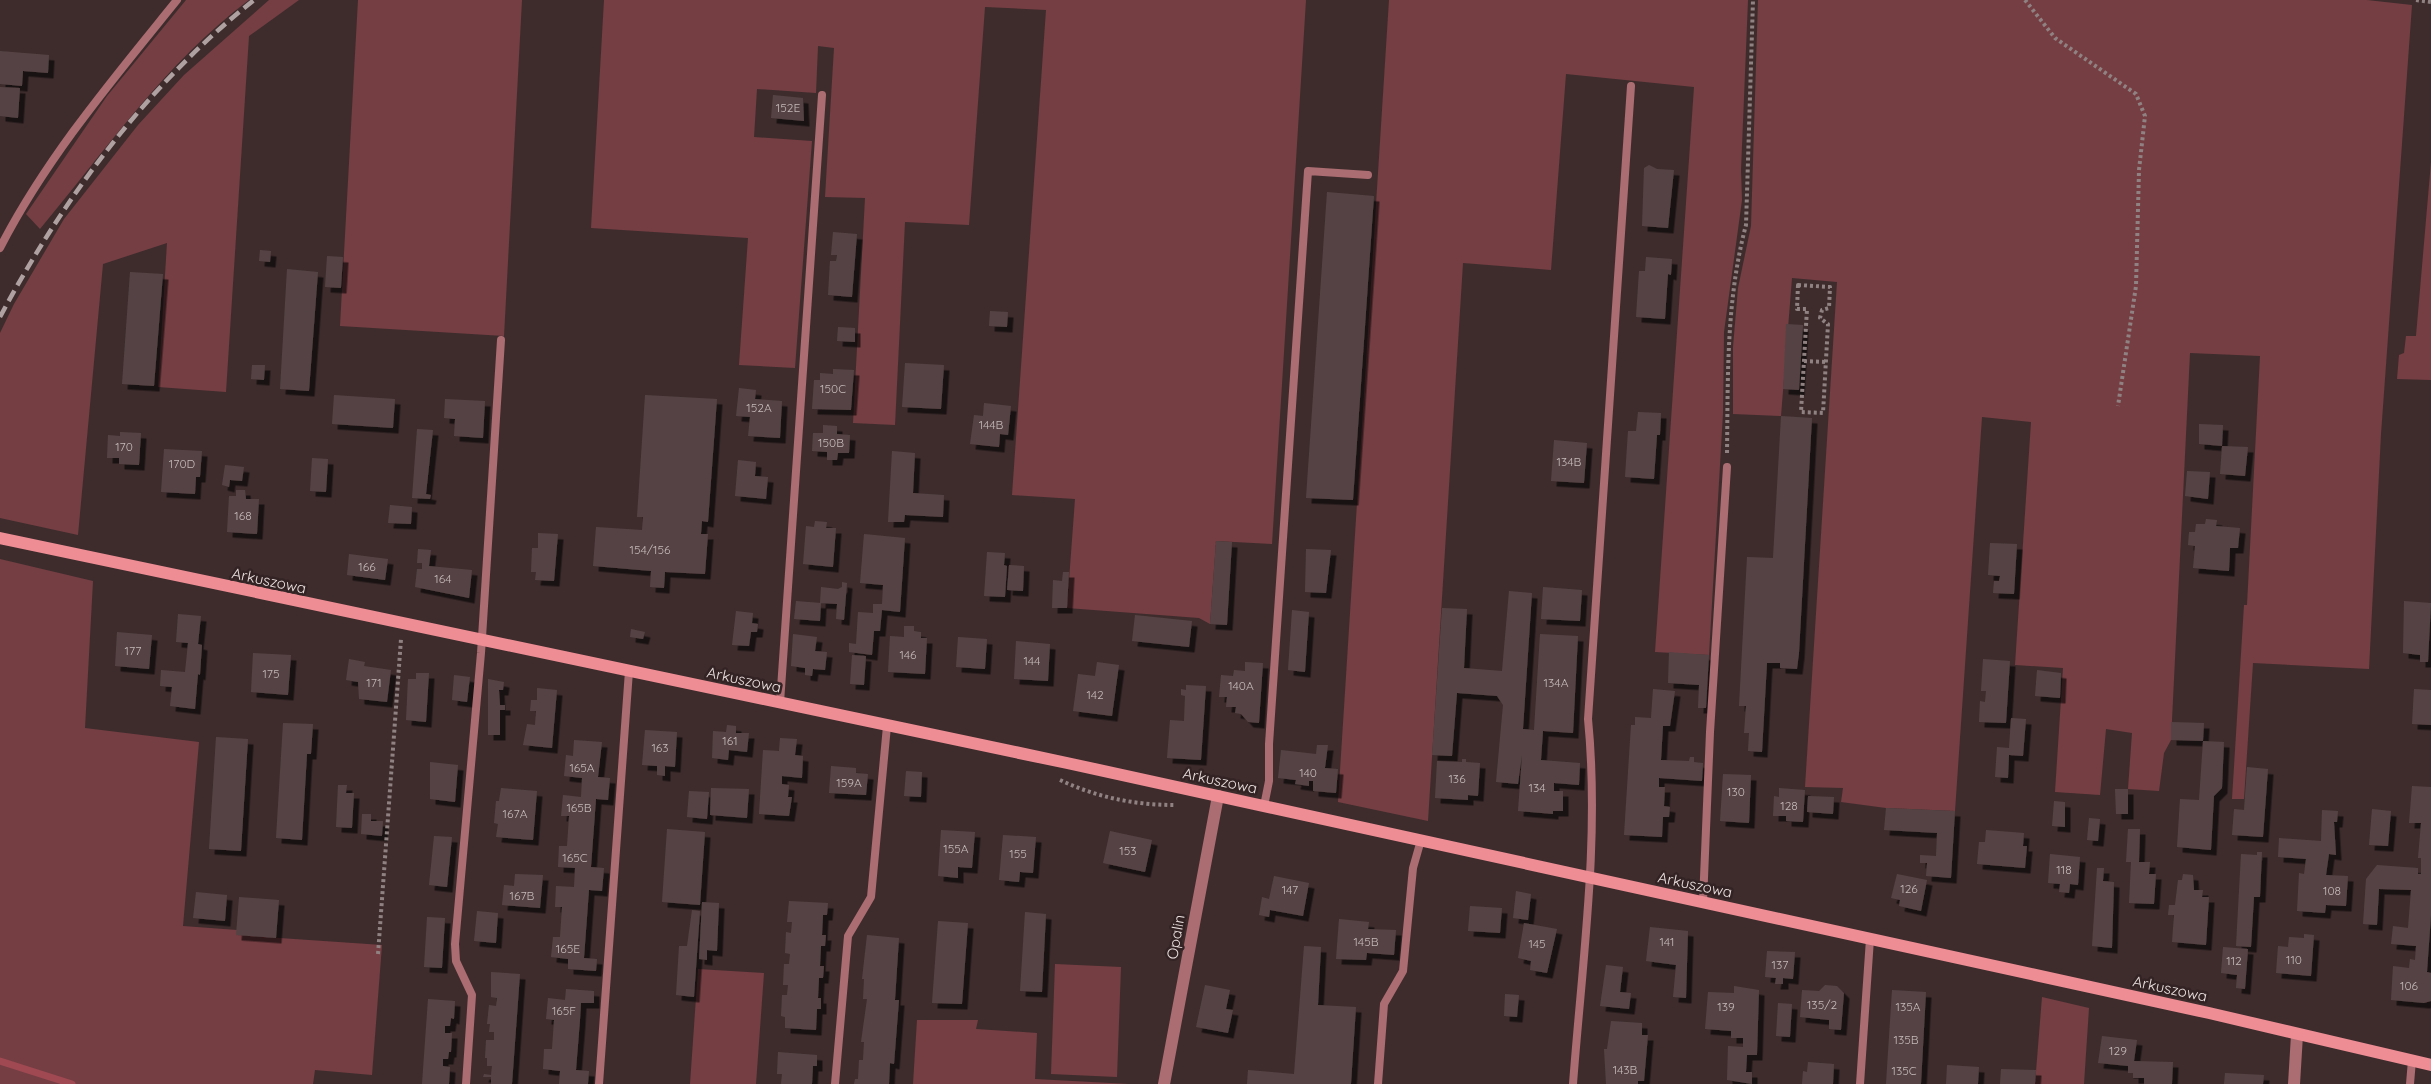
<svg xmlns="http://www.w3.org/2000/svg" width="2431" height="1084" font-family="Quicksand,sans-serif">
	<defs>
		<filter id="shadow"><feDropShadow dx="5.5" dy="5.5" stdDeviation="0" flood-color="#0009"/></filter>
	</defs>
	<rect width="100%" height="100%" fill="#3e2c2d"/>
	<path fill="#753e43" d="M186 0H249C165 63 106 150 40 229L26 214 107 96Z
		M269 0H299L249 36 226 392 158 387 167 243 103 264 78 535 0 518V333L14 304 64 219 138 125 184 75Z
		M358 0H522L504 336 340 326Z
		M604 0H1306L1272 544 1216 541 1210 624 1199 618 1067 608 1075 499 1012 495 1046 10 985 7 969 225 905 222 895 425 853 423 865 198 825 197 834 48 818 46 816 93 757 89 754 137 812 141 795 368 739 365 748 238 591 228Z
		M1389 0H1748L1741 170 1742 200 1724 332 1723 413 1709 655 1655 652 1694 87 1566 74 1551 270 1463 263 1428 821 1338 802Z
		M1758 0H2367L2412 5 2381 434 2369 669 2253 663 2244 799H2232L2244 605H2247L2260 356 2190 353 2171 740 2164 753 2159 791 2128 789 2132 733 2106 729 2100 795 2055 792 2063 668 2015 665 2031 422 1982 417 1955 811 1886 808 1841 802 1843 788 1805 787 1837 282 1792 278 1781 416 1733 414V347L1738 288 1751 226Z
		M2431 162V380L2397 379 2399 355 2404 353 2406 336H2416Z
		M0 559 93 581 85 728 199 742 183 926 237 930V935L382 945 372 1075 315 1070 313 1084H0Z
		M1055 964 1121 967 1117 1077 1051 1074Z
		M698 969 764 973 756 1084H690Z
		M2042 997 2089 1008 2084 1084H2035Z
		M917 1020H978L976 1029 1037 1033 1035 1079 1129 1084H913Z"/>
	<g fill="none" stroke-linecap="round" stroke-linejoin="round">
		<path stroke="#a04953" stroke-width="7" d="M0 1061 72 1084"/>
	</g>
	<path fill="#554344" filter="url(#shadow)" d="M0 51 49 55 48 73 23 71 22 86 0 84Z
		M0 87 20 88 18 118 0 116Z
		M773 95 803 98 804 121 771 118Z
		M1649 165 1657 169 1674 170 1668 228 1642 226 1644 168Z
		M1327 192 1374 196 1353 500 1306 498Z
		M833 232 857 234 852 297 828 295 830 261H836L837 255H831Z
		M260 250 271 251 270 262 259 261Z
		M327 256 343 257 341 288 325 287Z
		M1646 257 1672 259 1671 275 1668 274 1665 319 1636 317 1639 271H1645Z
		M287 269 318 272 309 391 280 389Z
		M130 272 163 274 154 386 122 384Z
		M990 311 1008 312 1007 327 989 326Z
		M1786 324 1803 325 1799 390 1783 389Z
		M838 327 855 328V342L837 341Z
		M905 363 944 365 941 409 902 407Z
		M252 365H265L264 380 251 379Z
		M833 369 854 370 851 410 812 409 814 380H820V373L833 374Z
		M739 388 756 390 755 399 782 401 780 438 748 436 750 417 736 416Z
		M334 395 395 399 393 428 332 424Z
		M645 395 717 399 708 522 702 521 701 534H708L705 574 665 572 664 588 650 587 651 571 593 566 596 527 642 530 643 517H637Z
		M445 399 485 401 483 438 454 436 455 419 444 418Z
		M984 403 1011 406 1008 435 1000 434 999 447 970 444 974 415 983 416Z
		M1638 412 1661 413 1660 435H1657L1654 479 1625 477 1628 431H1636Z
		M1781 416 1812 418 1799 653 1797 669 1780 668V663H1767L1762 752 1748 751 1749 733H1744L1746 706H1739L1747 557 1773 558Z
		M2199 424 2223 425 2222 446 2199 444Z
		M823 425 837 426V434L850 435 849 453H838L837 460H827V452L812 451 813 433H823Z
		M417 429 433 430 426 494 431 495 430 499 412 498Z
		M120 432 141 433 139 465 119 464V458H107L108 435 120 436Z
		M1554 440 1587 443 1584 483 1551 481Z
		M2222 446 2248 447 2245 476 2220 474Z
		M164 449 202 451 200 477H196L195 494 161 492Z
		M892 451 915 453 913 493 944 495 943 517 905 515 904 522H888Z
		M312 458 328 459 326 492 310 491Z
		M738 460 756 462 755 476 768 477 766 499 735 496Z
		M225 465 244 467 242 481 230 480 229 487 222 485Z
		M2187 471 2210 472 2208 499 2185 496Z
		M236 490H245L246 499H259L257 534 227 532 229 496H236Z
		M390 505 412 507 411 524 388 523Z
		M2206 519 2217 520 2216 526 2240 528 2238 548H2230L2229 571 2193 568 2195 546 2188 545 2189 532H2195L2196 524H2205Z
		M815 521 827 522 826 528H836L833 567 803 564 806 526 814 527Z
		M538 533 558 534 554 581 535 580 536 572H531L532 548H538Z
		M864 534 905 538 900 612 882 610 880 631H874L872 655 849 652V643L856 644 858 612 873 613V604H882L883 585 860 583Z
		M1216 541 1232 542 1227 625 1210 624Z
		M1990 543 2017 544 2014 594 1993 593 1994 581H1999L2000 576 1988 575Z
		M418 549 431 550 429 566 472 570 469 598 415 587 417 569H422V563H417Z
		M1306 549 1331 550 1326 593 1305 592Z
		M987 552 1005 553 1004 565 1007 566 1005 597 984 596Z
		M349 554 388 559 385 580 347 575Z
		M1009 565 1024 566 1023 591 1007 590Z
		M1063 572H1069L1067 608H1052L1053 580 1062 581Z
		M842 582 847 583 844 620 836 619 837 604 820 603 821 587 838 589 842 587Z
		M1543 587 1582 590 1580 621 1541 619Z
		M1509 591 1532 593 1523 729 1534 730 1540 634 1578 636 1573 733 1543 731 1541 760 1580 763 1579 785 1554 783V791H1563V811H1553V814L1518 811 1522 755 1518 784 1496 782 1503 705 1497 696 1457 693 1452 756 1432 755 1442 608 1467 609 1464 668 1502 671Z
		M796 601 821 603 820 621 794 619Z
		M2404 601 2431 603 2428 662H2420V655L2403 653Z
		M1292 610 1309 612 1305 672 1288 670Z
		M736 611 753 613 752 623 758 624 757 632H751L749 646 732 645Z
		M178 614 201 616 198 644 202 645 200 675 198 674 195 709 170 706 172 687 160 686 161 670 185 672 188 643 176 642Z
		M1135 615 1192 621 1189 647 1132 641Z
		M904 626H914V631L921 632V638H927L925 674 888 672 890 636 904 637Z
		M631 629 645 632 643 639 630 637Z
		M117 632 152 635 149 669 115 666Z
		M793 634 817 637 815 651 827 652 825 670 813 669 812 676 805 675V668L791 666Z
		M958 637 987 639 985 669 956 667Z
		M1016 641 1050 644 1048 681 1014 679Z
		M1669 652 1709 655 1706 708H1698L1699 685 1668 683Z
		M253 653 291 655 288 695 251 692Z
		M852 655 866 656 864 685 850 684Z
		M349 659 365 662 364 666 391 670 387 702 359 699 358 682 346 680Z
		M1983 659 2010 661 2006 723 1979 722 1980 701 1985 702 1986 691H1981Z
		M1097 662 1119 665 1112 716 1073 711 1078 674 1095 676Z
		M1245 662 1263 663 1259 723 1248 722 1241 714 1235 713 1236 707H1226L1227 697H1219L1221 675 1233 676 1234 670 1245 671Z
		M2037 670 2061 673 2060 698 2035 696Z
		M416 673H429L426 722 406 720 408 679H416Z
		M454 675 470 677 467 702 452 700Z
		M488 679 504 682 503 690H499L500 705H505V710H500V735H488Z
		M1186 685 1206 686 1201 760 1167 758 1170 720 1184 721 1185 696 1181 695V689L1186 690Z
		M537 688 557 690 552 748 523 745 527 724 535 725 536 711H530L531 700H537Z
		M1653 689 1675 691 1670 726H1663L1661 760 1689 761 1690 757H1694V762L1703 763 1702 781 1659 778V787H1665L1664 806 1670 807 1669 817H1663L1662 837 1624 835 1631 725H1635V717L1651 718Z
		M2414 689 2431 690V725L2412 724Z
		M2011 718 2026 719 2023 756 2009 755 2008 778 1995 777 1997 747 2009 748Z
		M2171 722 2204 723 2203 741 2171 740Z
		M283 723 313 724 311 754H307L302 840 276 838Z
		M727 725 736 726V733H749L747 752 729 750 728 760 712 758 713 731 726 732Z
		M645 730 677 732 675 767 665 766V776L657 775V766L642 765Z
		M216 737 248 739 241 851 209 849Z
		M780 738 797 739 795 755 803 756 802 778 782 776V784L789 785 788 797H792L789 816 759 814 763 750 779 751Z
		M574 740 602 742 598 777 610 778 608 800 596 799 591 867 604 868 603 880 602 891 589 890 584 958 597 959 596 971 568 969V959L551 957 553 937H560L562 907H555L556 886 574 887 575 868 558 867 559 846H567L568 832 569 816H561L563 795 581 797 582 778 564 776 566 755 573 756Z
		M2203 741 2224 742 2222 788 2214 796 2211 850 2177 847 2180 799 2199 800Z
		M1317 745H1328L1325 768 1338 769 1336 793 1313 791V781H1309V786L1295 784 1296 780 1278 778 1281 750 1316 754Z
		M1462 759H1466V762L1480 763 1478 796 1468 795V800L1435 798 1437 761 1462 762Z
		M430 762 458 765 455 802 430 799Z
		M831 766 856 768V773L868 774 866 795 829 793Z
		M2247 767 2268 769 2263 837 2232 835 2234 809 2244 810Z
		M906 771 922 772 921 797 904 796Z
		M1723 774 1751 775 1749 823 1720 821Z
		M338 785H347L346 793H354L352 828 336 827Z
		M2412 786 2431 787V915L2427 972 2431 973V1001L2424 1003 2391 1000 2393 966 2409 968 2410 959 2415 960 2416 946 2391 944 2393 926 2408 928 2411 890 2379 889 2377 925 2363 924 2366 879 2377 865 2418 868V874H2421V858H2418L2421 823H2409Z
		M501 788 537 791 533 840 496 837 498 824 494 823 496 801H499Z
		M711 788 749 789 747 818 710 815Z
		M1779 788 1805 790 1803 822 1786 821V816H1773L1774 796 1779 797Z
		M2115 789H2128V814H2116Z
		M689 791 709 792 707 819 687 817Z
		M1808 796 1834 797 1833 814 1807 812Z
		M2054 801 2065 802V827L2052 826Z
		M1886 808 1955 811 1951 878 1926 876 1927 863H1920V855L1936 856 1937 833 1884 830Z
		M2372 809 2391 811 2388 846 2369 845Z
		M2322 810 2338 811 2337 822H2334L2336 855 2329 854 2326 875 2348 876 2346 906 2326 905 2325 913 2297 911 2299 873 2304 874 2306 859 2278 857 2279 838 2321 841Z
		M362 814H371V821H383L382 836 361 834Z
		M2089 818 2100 819 2098 841 2087 840Z
		M667 829 705 832 700 905 662 902Z
		M2128 829H2140L2139 862H2150L2149 874H2156L2154 904 2129 903 2131 862H2126Z
		M941 830 975 832 972 868 958 867V878L938 876Z
		M1986 830 2024 833 2023 846H2027L2025 868 1977 864 1979 842H1985Z
		M1110 831 1152 840 1145 872 1103 863Z
		M1003 835 1036 837 1033 873 1020 872 1019 882 999 880Z
		M434 836 452 837 447 887 429 885Z
		M2257 852H2262L2260 897H2254L2251 947 2236 946 2241 854 2257 855Z
		M2050 854 2080 857 2078 885 2070 884 2069 893 2059 892 2060 884 2048 883Z
		M2097 868H2104L2103 881 2114 882 2112 948 2092 946Z
		M515 874 543 875 540 908 502 905 504 885 514 886Z
		M1897 874 1927 880 1921 911 1899 906 1900 900 1891 898Z
		M2183 874 2193 875 2194 890H2203L2202 897H2209L2206 945 2172 942 2174 915H2168L2169 905H2175L2178 880H2182Z
		M1274 876 1309 883 1303 916 1270 910 1269 917 1259 915 1262 897 1269 899Z
		M1516 891 1531 894 1528 920 1513 918Z
		M196 892 227 895 225 921 193 918Z
		M239 897 279 900 276 938 236 935Z
		M789 901 828 903 827 915H823L822 935H826L825 946H821L820 966H824L823 978H819L818 998H821V1009H817L816 1030 785 1028V1017L781 1016 782 995H787L788 985H783L784 964H789L790 954 785 953 786 932 791 933 792 922H787Z
		M702 902 719 903 717 951 707 950V960L699 959Z
		M1470 906 1502 908 1500 933 1468 931Z
		M692 910 700 911 694 997 676 995 679 946H687Z
		M477 911 498 913 496 943 474 941Z
		M1025 912 1046 914 1042 992 1020 991Z
		M427 917 445 918 442 968 424 967Z
		M1339 919 1369 922 1368 929 1396 930 1394 955 1367 953 1366 960 1336 959Z
		M938 921 968 923 962 1004 932 1003Z
		M1524 923 1557 929 1547 973 1530 970 1531 961 1518 958Z
		M1650 927 1688 931 1686 998 1673 997 1676 965 1646 961Z
		M2304 934 2314 935 2311 976 2276 973 2278 946 2288 947 2289 937 2304 938Z
		M867 935 899 938 895 1000H899L894 1064 890 1063 889 1084H854L855 1079H858L859 1060H863L864 1042H861L867 999H863L864 979H862Z
		M1304 946 1321 947 1318 1005 1356 1007 1351 1084H1247L1248 1070 1294 1074Z
		M2223 947 2248 949 2245 989 2236 988 2237 975 2221 973Z
		M1767 951 1795 952 1793 979 1783 978V984H1775L1776 978 1765 977Z
		M1606 965 1623 967 1620 992 1631 993 1629 1009 1600 1006Z
		M491 972 520 974 512 1084H491V1077H483L484 1074 491 1075 492 1066H487V1058H485L486 1040H494V1032H489L490 1024H487L489 1005 496 1006 497 998 491 997Z
		M1205 985 1230 990 1226 1009 1233 1010 1228 1033 1196 1027Z
		M1825 985 1837 986 1844 993 1841 1030 1829 1029V1020L1800 1017 1802 990 1819 991Z
		M1734 986 1759 990 1757 1055H1747L1746 1072H1752V1084L1727 1080 1728 1046 1743 1047V1038H1731V1031L1705 1029 1708 992 1734 993Z
		M566 989 594 991V1003H581L580 1020 576 1070 589 1071 588 1084H559L560 1071 543 1069 544 1049H552L554 1020 546 1019 548 998 565 1000Z
		M1892 990 1926 992 1921 1084H1886Z
		M1505 994 1519 995 1517 1017 1504 1016Z
		M428 999 455 1001 454 1019 451 1018 450 1026H445V1033H452L451 1052H449L448 1059H443V1066L450 1067 449 1084H422Z
		M1778 1003 1792 1004 1790 1037 1776 1036Z
		M1611 1021 1642 1023V1035H1648L1644 1081H1638V1084H1606L1604 1049H1607Z
		M2102 1036 2137 1040 2134 1061 2173 1062 2172 1084H2144V1078H2133V1073H2128V1066L2098 1063Z
		M778 1052 817 1055V1066H813L812 1084H781L782 1074H777Z
		M1808 1062 1834 1064 1833 1084H1802L1803 1071 1807 1072Z
		M1947 1065 1979 1067 1978 1084H1946Z
		M2001 1069 2036 1070 2035 1084H2000Z
		M2225 1073 2264 1075 2263 1084H2224Z"/>
	<g fill="none" stroke-linecap="round" stroke-linejoin="round">
		<path stroke="#908282" stroke-width="4" stroke-dasharray="3 3" stroke-linecap="butt" d="M2025 0 2055 38 2136 94 2145 116 2139 170 2136 286 2118 406
			M2416 0 2431 2
			M1798 285 1830 287 1829 308 1822 310 1820 318 1828 324 1823 413 1801 412 1807 309H1797Z
			M1804 361 1826 362
			M1727 453C1728 376 1726 300 1746 225L1753 0
			M1060 780C1096 797 1134 805 1174 805
			M378 954 401 639"/>
		<path stroke="#ab6d72" stroke-width="8" d="M0 248C46 158 114 78 177 0
			M780 703 822 95
			M1264 806 1269 781V744L1308 171 1368 175
			M1703 902 1710 732 1727 467
			M466 1084 472 995 456 961 455 944 481 653 501 340
			M599 1084 629 671
			M835 1084 848 936 871 897 887 726
			M1378 1084 1384 1004 1403 971 1413 868 1421 840
			M1573 1084C1582 963 1600 840 1588 719L1631 86
			M1860 1084 1870 939
			M2410 1084 2412 1060"/>
		<path stroke="#ab6d72" stroke-width="12" d="M1164 1084 1218 796
			M2294 1084 2297 1035"/>
		<path stroke="#ef8d95" stroke-width="12" d="M0 538 1067 763 2209 1013 2431 1065"/>
		<path stroke="#afa1a2" stroke-width="4.5" stroke-dasharray="12 6" stroke-linecap="butt" d="M0 317C64 197 147 85 254 0"/>
	</g>
	<g text-anchor="middle" stroke-width="5" stroke-linejoin="round" paint-order="stroke">
		<g font-size="12" fill="#c6baba">
			<text x="788" y="112">152E</text>
			<text x="833" y="393">150C</text>
			<text x="759" y="412">152A</text>
			<text x="991" y="429">144B</text>
			<text x="831" y="447">150B</text>
			<text x="124" y="451">170</text>
			<text x="1569" y="466">134B</text>
			<text x="182" y="468">170D</text>
			<text x="243" y="520">168</text>
			<text x="650" y="554">154/156</text>
			<text x="367" y="571">166</text>
			<text x="443" y="583">164</text>
			<text x="133" y="655">177</text>
			<text x="908" y="659">146</text>
			<text x="1032" y="665">144</text>
			<text x="271" y="678">175</text>
			<text x="374" y="687">171</text>
			<text x="1556" y="687">134A</text>
			<text x="1241" y="690">140A</text>
			<text x="1095" y="699">142</text>
			<text x="730" y="745">161</text>
			<text x="660" y="752">163</text>
			<text x="582" y="772">165A</text>
			<text x="1308" y="777">140</text>
			<text x="1457" y="783">136</text>
			<text x="849" y="787">159A</text>
			<text x="1537" y="792">134</text>
			<text x="1736" y="796">130</text>
			<text x="1789" y="810">128</text>
			<text x="579" y="812">165B</text>
			<text x="515" y="818">167A</text>
			<text x="956" y="853">155A</text>
			<text x="1128" y="855">153</text>
			<text x="1018" y="858">155</text>
			<text x="575" y="862">165C</text>
			<text x="2064" y="874">118</text>
			<text x="1909" y="893">126</text>
			<text x="1290" y="894">147</text>
			<text x="2332" y="895">108</text>
			<text x="522" y="900">167B</text>
			<text x="1366" y="946">145B</text>
			<text x="1667" y="946">141</text>
			<text x="1537" y="948">145</text>
			<text x="568" y="953">165E</text>
			<text x="2294" y="964">110</text>
			<text x="2234" y="965">112</text>
			<text x="1780" y="969">137</text>
			<text x="2409" y="990">106</text>
			<text x="1822" y="1009">135/2</text>
			<text x="1726" y="1011">139</text>
			<text x="1908" y="1011">135A</text>
			<text x="564" y="1015">165F</text>
			<text x="1906" y="1044">135B</text>
			<text x="2118" y="1055">129</text>
			<text x="1625" y="1074">143B</text>
			<text x="1904" y="1075">135C</text>
		</g>
		<g font-size="15" fill="#ece1e1" stroke="#332324">
			<text transform="translate(269 581) rotate(12)" y="5">Arkuszowa</text>
			<text transform="translate(744 680) rotate(12)" y="5">Arkuszowa</text>
			<text transform="translate(1220 781) rotate(12)" y="5">Arkuszowa</text>
			<text transform="translate(1695 885) rotate(12)" y="5">Arkuszowa</text>
			<text transform="translate(1176 937) rotate(-80)" y="5">Opalin</text>
			<text transform="translate(2170 989) rotate(12)" y="5">Arkuszowa</text>
		</g>
	</g>
</svg>
